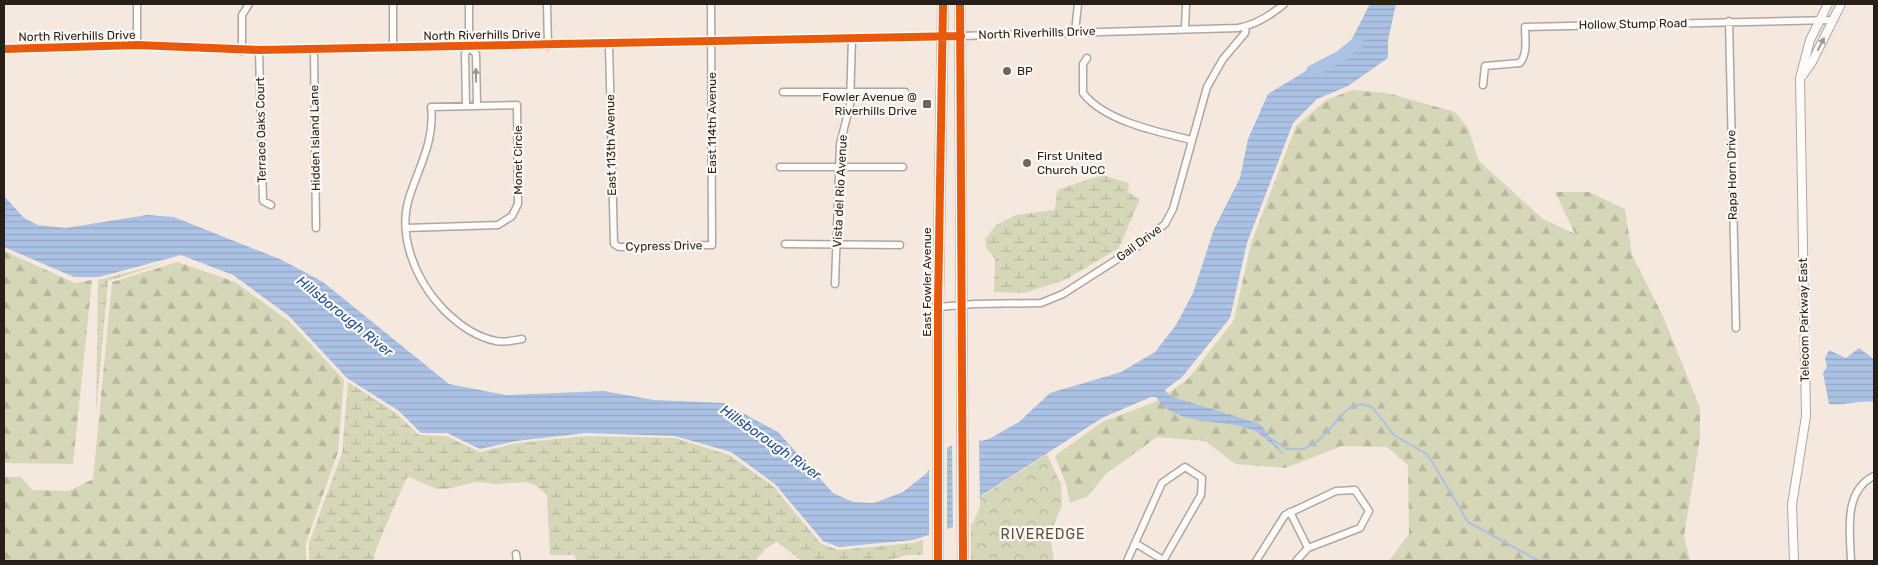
<svg xmlns="http://www.w3.org/2000/svg" width="1878" height="565" font-family="Rubik,sans-serif">
	<defs>
		<pattern id="forest-firs" width="22" height="20" patternUnits="userSpaceOnUse" patternTransform="scale(1.25)"><rect width="22" height="20" fill="#d6d6b8"/><path d="M5 1l3.5 6h-7zM16 11l3.5 6h-7z" fill="#b8b79d"/></pattern>
		<pattern id="wetland-marsh" width="20" height="14" patternUnits="userSpaceOnUse" patternTransform="scale(1.25)"><rect width="20" height="14" fill="#d6d6b8"/><path d="M1 5h8M5 5V1M11 12h8M15 12V8" fill="none" stroke="#b8b79d"/></pattern>
		<pattern id="park-crowns" width="20" height="18" patternUnits="userSpaceOnUse" patternTransform="scale(1.25)"><rect width="20" height="18" fill="#d6d6b8"/><path d="M2 6a3 3 0 1 1 6 0M12 15a3 3 0 1 1 6 0" fill="none" stroke="#b8b79d"/></pattern>
		<pattern id="water-rules" width="6" height="5" patternUnits="userSpaceOnUse" patternTransform="scale(1.25)"><rect width="6" height="5" fill="#acc2e4"/><path d="M0 2.5h6" fill="none" stroke="#94a6c3"/></pattern>
	</defs>
	<rect width="100%" height="100%" fill="#f5e9df"/>
	<path fill="url(#forest-firs)" d="M1352 90 1387 93 1455 112 1468 128 1479 161 1543 219 1575 234 1555 192H1589L1625 209 1632 255 1663 316 1700 408V438L1684 536 1690 561H1389L1409 534 1408 465 1387 447 1342 446 1285 468 1235 464 1205 441 1157 437 1106 474 1087 497 1070 503 1066 484 1055 456 1102 422 1155 402 1188 379 1234 320 1251 243 1296 126 1326 100Z
		M4 251 75 283 92 280 73 464 4 463Z
		M178 262 235 282 289 321 344 380 338 452 306 543V561H4V477H21L32 490 69 491 93 479 112 282Z"/>
	<path fill="url(#wetland-marsh)" d="M1102 175 1129 183 1128 192 1140 199 1119 248 1065 280 1024 293 994 292 995 259 987 249 985 239 996 225 1016 215 1054 210 1056 204 1057 190Z
		M164 263 108 281 96 415 98 280Z
		M348 382 396 413 419 435 446 436 480 452 517 443 586 436 675 438 729 455 773 486 821 544 839 550 913 543 923 540V555H908L884 561H802L777 542 765 549 755 561H577L574 555H550L547 495 535 485 525 482 498 484 474 482 448 489H436L409 477 406 479 376 549 373 561H309V543L342 453Z"/>
	<path fill="url(#park-crowns)" d="M1047 454 1061 484 1062 505 1050 535 1054 561H971V521L982 496Z"/>
	<path fill="url(#water-rules)" d="M1370 4H1396L1388 40V58L1348 86 1317 99 1293 123 1247 243 1230 318 1182 377 1165 390 1170 396 1260 424 1284 455C1274 447 1262 433 1250 429 1220 418 1175 427 1156 397H1151L1102 418 982 495 971 521 913 540 839 547 823 541 775 484 731 452 675 436 586 433 516 441 480 449 447 433H421L399 411 347 378 289 316 233 275 181 255 99 277H74L4 247V196L24 218 38 225 66 228 147 215 174 217 282 260 323 282 449 384 506 395 604 391 654 400 724 403 778 432 833 493 853 502 874 503 903 492 927 473 937 454 971 434 981 441 989 439 1019 422 1050 393 1121 372 1155 352 1176 325 1193 293 1214 229 1240 178 1248 139 1268 94 1314 66 1340 62Z
		M1859 348 1874 359V402C1859 400 1843 406 1829 404L1823 373 1827 366 1825 358 1829 350 1846 358Z"/>
	<path fill="#f5e9df" d="M972 432 979 437 980 507 973 523 953 530 952 442Z
		M947 445V531L929 537V463L935 453Z"/>
	<g fill="none" stroke-linecap="round" stroke-linejoin="round">
		<path stroke="#acc2e4" stroke-width="2" d="M1270 438 1287 449H1304L1318 441 1349 408 1362 404 1372 407 1394 435 1428 455 1468 522 1539 561"/>
		<path stroke="#acc2e4" stroke-width="12" d="M1312 71 1341 56 1358 42"/>
		<defs>
			<path id="minor" d="M393 4V48
				M547 4 548 46
				M1729 21 1736 328
				M1185 28 1186 4
				M1075 32 1078 4
				M961 36 1238 28C1256 25 1271 15 1284 4
				M137 45V4
				M609 45 614 244 619 247 712 245 711 4
				M469 47 476 54 477 106
				M314 49 316 228
				M259 50 263 201 271 205
				M242 51V15L249 4
				M1087 58 1083 64V93C1104 121 1158 132 1192 140
				M1483 85 1485 66 1520 63C1528 53 1525 39 1525 27L1833 20
				M783 92H905
				M466 106 465 54 469 47V4
				M780 167H903
				M406 228 498 225 512 216 518 204 517 105 431 107C435 139 420 165 410 195 396 235 416 281 444 310 458 324 476 337 496 341 504 343 514 340 522 339
				M785 244 900 245
				M835 284 840 144 850 105 852 38
				M938 307 975 304 1041 303 1063 294 1141 244 1165 224 1173 209 1207 87 1223 59 1245 33 1246 27
				M1290 512 1308 548
				M1135 543 1163 560
				M516 554 517 561
				M1127 561 1162 483 1185 467 1202 478 1201 495 1163 561
				M1256 561 1285 515 1336 491 1355 490 1369 511 1360 528 1308 548 1296 561
				M1851 561C1850 532 1843 491 1874 476"/>
			<path id="tertiary" d="M4 49 137 45 259 50 961 36
				M1803 75 1812 62 1841 4
				M1794 561 1792 505 1806 416 1800 78 1810 40 1828 4"/>
			<path id="primary" d="M960 4 963 561
				M938 561V307L943 4"/>
		</defs>
		<use href="#minor" stroke="#b0a69f" stroke-width="9"/>
		<use href="#tertiary" stroke="#b0a69f" stroke-width="10"/>
		<use href="#primary" stroke="#b0a69f" stroke-width="12"/>
		<use href="#minor" stroke="#fefcfa" stroke-width="6"/>
		<use href="#tertiary" stroke="#fefcfa" stroke-width="8"/>
		<use href="#primary" stroke="#fefcfa" stroke-width="10"/>
		<defs>
			<path id="cycleway" d="M960 4 963 561
				M4 49 137 45 259 50 961 36
				M938 561V307L943 4"/>
		</defs>
		<use href="#cycleway" stroke="#fef9f5" stroke-width="11"/>
		<use href="#cycleway" stroke="#e8590c" stroke-width="8"/>
	</g>
	<defs><path id="oneway-solid" d="M-6-.8H1V-3.2L6.5 0L1 3.2V.8H-6Z" transform="scale(1.25)"/></defs>
	<g fill="#9d9994">
		<use href="#oneway-solid" transform="translate(1821 44) rotate(-63)"/>
		<use href="#oneway-solid" transform="translate(476 75) rotate(-91)"/>
	</g>
	<g fill="#6f665e" stroke="#fef9f5" stroke-width="2">
		<circle cx="1007" cy="71" r="5"/>
		<rect x="922" y="99" width="10" height="10" rx="2.5"/>
		<circle cx="1027" cy="163" r="5"/>
	</g>
	<g text-anchor="middle" stroke-width="4.5" stroke-linejoin="round" paint-order="stroke">
		<g font-size="12" fill="#271f18" stroke="#fef9f5">
			<text transform="translate(1633 24) rotate(-1)" y="4">Hollow Stump Road</text>
			<text transform="translate(1037 33) rotate(-2)" y="4">North Riverhills Drive</text>
			<text transform="translate(482 35) rotate(-1)" y="4">North Riverhills Drive</text>
			<text transform="translate(77 36) rotate(-1)" y="4">North Riverhills Drive</text>
			<text transform="translate(712 123) rotate(-90)" y="4">East 114th Avenue</text>
			<text transform="translate(261 130) rotate(-91)" y="4">Terrace Oaks Court</text>
			<text transform="translate(315 138) rotate(-91)" y="4">Hidden Island Lane</text>
			<text transform="translate(611 145) rotate(-91)" y="4">East 113th Avenue</text>
			<text transform="translate(518 160) rotate(-90)" y="4">Monet Circle</text>
			<text transform="translate(1732 175) rotate(-91)" y="4">Rapa Horn Drive</text>
			<text transform="translate(840 191) rotate(-87)" y="4">Vista del Rio Avenue</text>
			<text transform="translate(1139 243) rotate(-36)" y="4">Gail Drive</text>
			<text transform="translate(664 246) rotate(-1)" y="4">Cypress Drive</text>
			<text transform="translate(927 282) rotate(-90)" y="4">East Fowler Avenue</text>
			<text transform="translate(1804 320) rotate(-91)" y="4">Telecom Parkway East</text>
		</g>
		<g font-size="12" fill="#271f18" stroke="#fef9f5" text-anchor="start">
			<text x="1017" y="75">BP</text>
			<text x="917" y="101" text-anchor="end">Fowler Avenue @<tspan x="917" dy="14">Riverhills Drive</tspan></text>
			<text x="1037" y="160">First United<tspan x="1037" dy="14">Church UCC</tspan></text>
		</g>
		<g font-size="14" font-style="italic" fill="#23518f" stroke="#fef9f5">
			<text transform="translate(345 316) rotate(39)" y="5">Hillsborough River</text>
			<text transform="translate(771 442) rotate(35)" y="5">Hillsborough River</text>
		</g>
		<g font-size="14" letter-spacing="1" fill="#5e4b3b" stroke="#fef9f5">
			<text x="1043" y="539">RIVEREDGE</text>
		</g>
	</g>
	<rect width="1878" height="565" fill="none" stroke="#271f18" stroke-width="10"/>
</svg>
